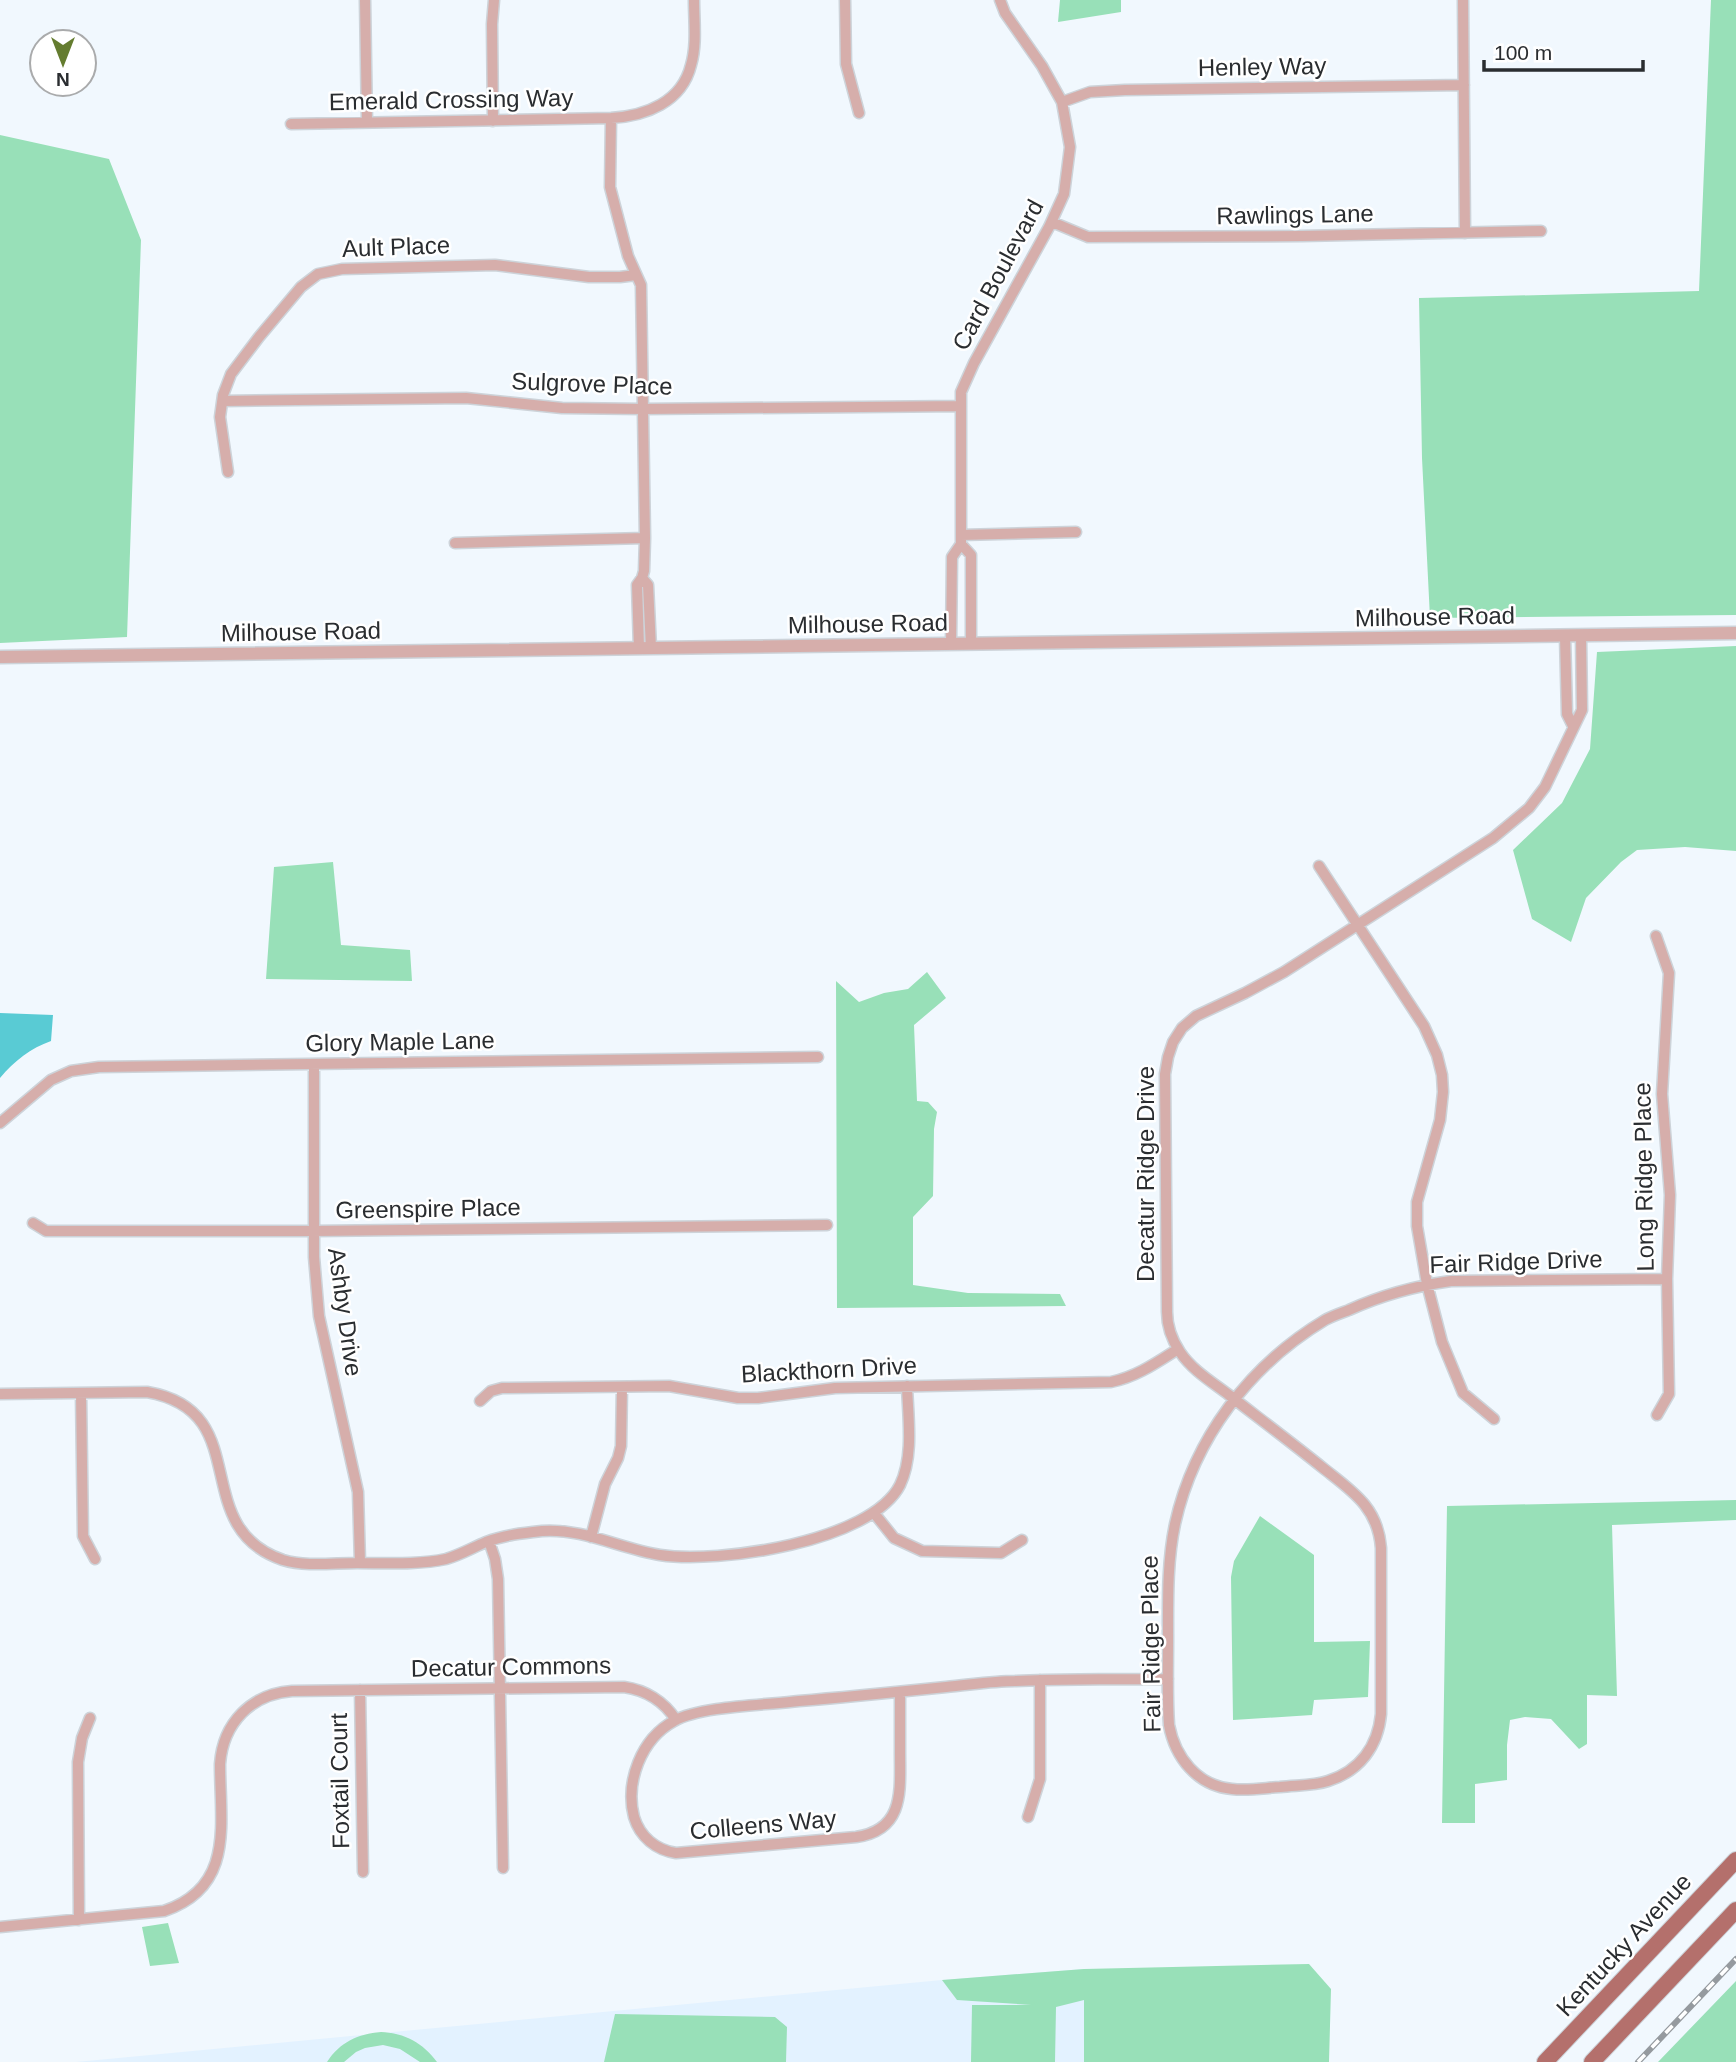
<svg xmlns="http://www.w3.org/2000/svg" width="1736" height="2062" font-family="Arial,sans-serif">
	<rect width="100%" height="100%" fill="#f1f8fe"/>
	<path fill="#e3f2ff" d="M1084 1969V2062H76L942 1980Z"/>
	<path fill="#98e0b8" d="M1060 0H1121V12L1058 22Z
		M1711 0H1736V615L1430 618 1422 458 1419 298 1699 291Z
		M0 135 109 159 141 240 127 637 0 643Z
		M1736 646V851L1685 847 1637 850 1621 862 1586 898 1571 942 1532 919 1513 850 1562 803 1590 749 1597 652Z
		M333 862 341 945 410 950 412 981 266 979 274 867Z
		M927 972 946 998 914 1025 917 1101 928 1102 937 1112 934 1129 933 1196 913 1217V1285L968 1293 1060 1294 1066 1306 837 1308 836 981 859 1002 884 993 908 989Z
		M1736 1500V1520L1612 1525 1617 1696 1587 1695V1744L1579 1749 1551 1719 1525 1717 1510 1720 1507 1745V1780L1475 1784V1823H1442L1447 1506Z
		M1260 1516 1314 1555V1642L1370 1641 1368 1697 1314 1700 1312 1715 1233 1720 1231 1577 1234 1561Z
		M168 1923 179 1963 150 1966 142 1927Z
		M1309 1964 1331 1989 1329 2062H1084V2000L1056 2007 1055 2062H971L972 2005H1031L957 2000 942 1980 1084 1969Z
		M1736 1981V2062H1658Z
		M615 2014 775 2017 787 2027 786 2062H604Z
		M381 2032C405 2033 423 2043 437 2062H420L400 2049 383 2045 365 2048 356 2052 344 2062H327C340 2042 358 2034 381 2032Z"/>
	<path fill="#59cbd4" d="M0 1013 53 1015 51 1041C31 1048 14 1061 0 1078Z"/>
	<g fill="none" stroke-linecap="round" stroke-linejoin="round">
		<defs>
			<path id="minor" d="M365 0 367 123
				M845 0 846 64 859 113
				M1463 0 1465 233
				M1062 102 1090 92 1125 90 1464 85
				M611 118 610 187 628 256 641 285 645 538 644 571 642 578
				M493 121 492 24 494 0
				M291 124 611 118C646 116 682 102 691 65 697 45 694 21 694 0
				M1052 222 1088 237 1302 236 1541 231
				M223 401 466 398 562 408 644 409 961 406
				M228 472 220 417 223 395 231 374 259 337 301 287 318 274 342 269 495 265 589 277H620L636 275
				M961 535 1076 532
				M455 543 645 538
				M961 544 971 555V644
				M1565 636 1567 714 1573 726
				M1581 636 1582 710 1545 787 1529 808 1493 838 1284 972 1245 993 1196 1016 1182 1028 1173 1042 1168 1057 1165 1074 1167 1312C1167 1326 1172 1340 1180 1352 1192 1370 1212 1382 1229 1395 1260 1419 1292 1443 1323 1468 1352 1491 1378 1507 1381 1548V1714C1378 1746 1360 1771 1328 1781 1313 1786 1296 1785 1280 1787 1264 1788 1248 1791 1232 1789 1197 1786 1175 1757 1169 1725 1167 1696 1168 1668 1168 1640 1168 1601 1167 1562 1175 1524 1194 1438 1250 1365 1325 1320 1332 1316 1341 1313 1349 1310 1382 1295 1415 1286 1451 1281L1667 1279
				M951 644 952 557 961 544V392L974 363 1049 227 1064 194 1070 147 1062 102 1042 66 1005 13 1000 0
				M639 648 637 585 642 578 648 585 651 648
				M1319 866 1424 1026 1437 1055 1442 1075 1443 1092 1440 1120 1417 1202V1226L1427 1284 1442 1342 1463 1393 1494 1419
				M1656 936 1669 973 1662 1094 1670 1195 1667 1279 1669 1394 1657 1415
				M314 1064V1257L319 1316 358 1492 360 1563
				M0 1123 51 1080 71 1071 99 1067 818 1057
				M33 1223 46 1231H314L827 1225
				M81 1393 83 1536 95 1559
				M0 1394 147 1392C257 1411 186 1527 283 1560 306 1567 333 1563 357 1563 386 1563 418 1565 446 1559 460 1555 472 1548 486 1542 504 1535 523 1533 542 1531 583 1528 621 1549 660 1555 718 1564 871 1542 900 1485 914 1456 908 1417 907 1386
				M480 1401 491 1391 502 1388 669 1386 738 1398H758L835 1388 1111 1382C1136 1377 1156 1363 1178 1349
				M874 1513 894 1538 922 1551 1001 1553 1022 1540
				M591 1537 605 1484 618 1458 621 1446 622 1387
				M489 1541 495 1559 498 1579 503 1868
				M360 1690 363 1872
				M900 1692C900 1712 900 1732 900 1752 900 1790 905 1830 856 1837L676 1853C656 1850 640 1837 634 1817 625 1782 641 1739 674 1721 700 1706 767 1705 799 1701 848 1697 897 1692 946 1687 969 1685 992 1681 1015 1681 1066 1679 1117 1679 1168 1679
				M1028 1817 1040 1779V1680
				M79 1920 78 1762 82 1738 90 1718
				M0 1927 164 1911C235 1887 220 1824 220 1764 223 1723 251 1694 292 1691L624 1687C645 1690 664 1701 676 1720"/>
			<path id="tertiary" d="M0 657 1736 633"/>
			<path id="primary" d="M1545 2062 1736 1860
				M1592 2062 1736 1910"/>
		</defs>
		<use href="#minor" stroke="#cdd3d9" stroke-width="13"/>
		<use href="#tertiary" stroke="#cdd3d9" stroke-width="15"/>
		<use href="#primary" stroke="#cdd3d9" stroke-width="18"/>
		<use href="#minor" stroke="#d6aeab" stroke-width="10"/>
		<use href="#tertiary" stroke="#d6aeab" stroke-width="12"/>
		<use href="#primary" stroke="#b4706c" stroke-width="16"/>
		<defs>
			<path id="rail" d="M1638 2062 1736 1959"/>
		</defs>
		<use href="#rail" stroke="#959a9f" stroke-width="6"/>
		<use href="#rail" stroke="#fff" stroke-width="3.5" stroke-dasharray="10" stroke-linecap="butt"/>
	</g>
	<g text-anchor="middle" stroke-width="5" stroke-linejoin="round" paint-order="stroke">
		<g font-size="24" fill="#2a2d30" stroke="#fff">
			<text transform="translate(1262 67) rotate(-1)" y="8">Henley Way</text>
			<text transform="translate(451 100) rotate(-1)" y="8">Emerald Crossing Way</text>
			<text transform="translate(1295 215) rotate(-1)" y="8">Rawlings Lane</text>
			<text transform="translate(396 247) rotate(-2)" y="8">Ault Place</text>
			<text transform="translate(998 275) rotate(-62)" y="8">Card Boulevard</text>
			<text transform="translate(592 384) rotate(2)" y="8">Sulgrove Place</text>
			<text transform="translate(1435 617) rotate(-1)" y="8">Milhouse Road</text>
			<text transform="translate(868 624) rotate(-1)" y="8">Milhouse Road</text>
			<text transform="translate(301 632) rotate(-1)" y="8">Milhouse Road</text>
			<text transform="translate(400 1042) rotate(-1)" y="8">Glory Maple Lane</text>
			<text transform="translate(1146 1174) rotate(-90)" y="8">Decatur Ridge Drive</text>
			<text transform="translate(1644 1177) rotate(-91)" y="8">Long Ridge Place</text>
			<text transform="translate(428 1209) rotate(-1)" y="8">Greenspire Place</text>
			<text transform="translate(1516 1262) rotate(-2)" y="8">Fair Ridge Drive</text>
			<text transform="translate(345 1312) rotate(82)" y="8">Ashby Drive</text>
			<text transform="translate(829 1370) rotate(-3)" y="8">Blackthorn Drive</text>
			<text transform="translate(1151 1644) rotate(-91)" y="8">Fair Ridge Place</text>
			<text transform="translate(511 1667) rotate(-1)" y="8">Decatur Commons</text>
			<text transform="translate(340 1781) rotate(-91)" y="8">Foxtail Court</text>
			<text transform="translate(763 1825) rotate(-5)" y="8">Colleens Way</text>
			<text transform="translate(1624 1945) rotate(-47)" y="8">Kentucky Avenue</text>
		</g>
	</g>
	<g transform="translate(63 63) rotate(180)"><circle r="33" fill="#ffffff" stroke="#aaabac" stroke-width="2"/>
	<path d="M0-5L12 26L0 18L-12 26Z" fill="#647c2f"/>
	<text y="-10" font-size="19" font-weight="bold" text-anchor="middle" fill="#2a2d30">N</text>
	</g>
	<path d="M1484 60v10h159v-10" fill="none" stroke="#2a2d30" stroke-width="3.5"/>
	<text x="1494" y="60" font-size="21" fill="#2a2d30" stroke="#ffffff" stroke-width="5" paint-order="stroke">100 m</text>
</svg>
